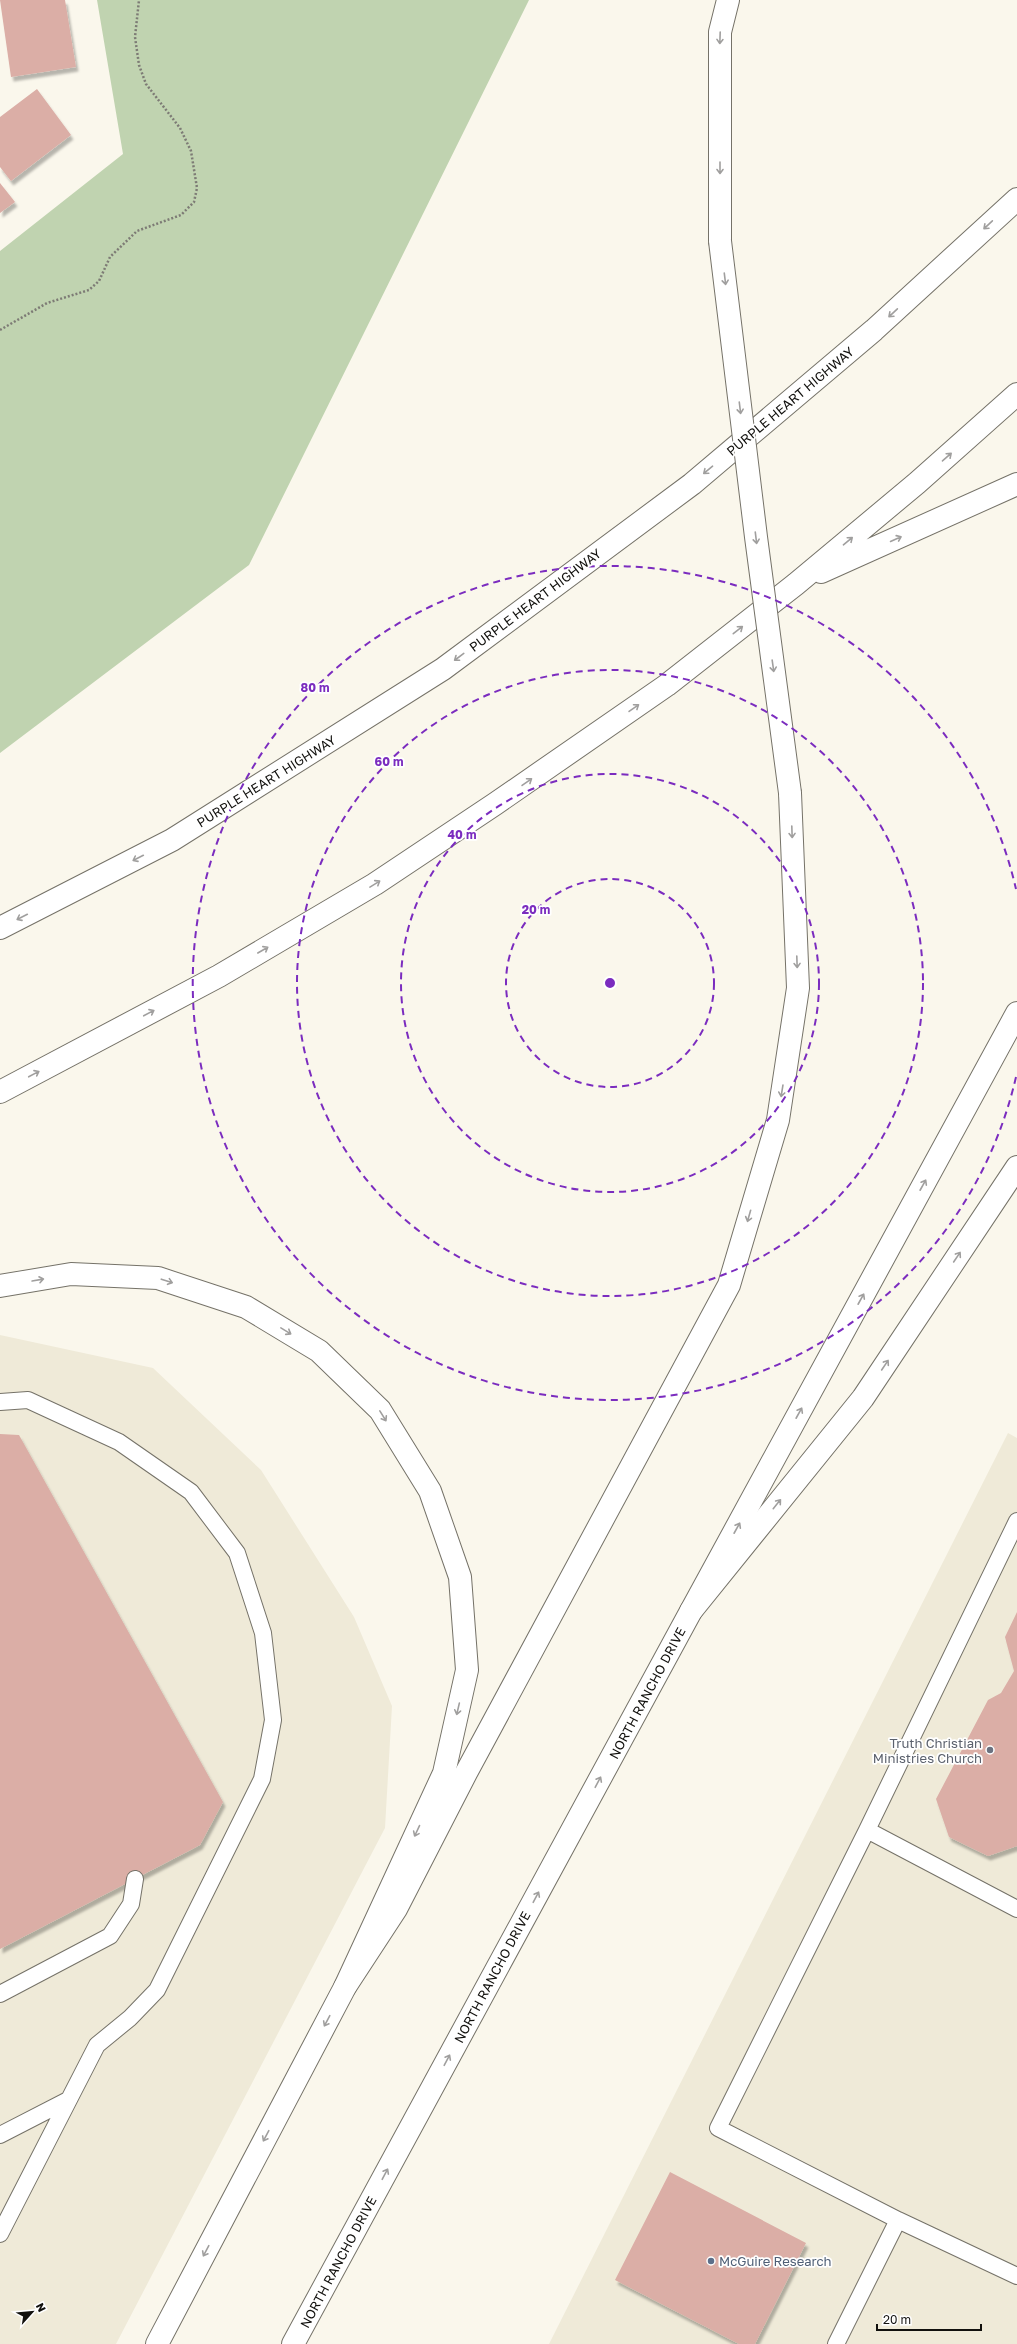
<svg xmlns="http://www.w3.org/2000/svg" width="1017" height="2344" font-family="'Golos Text',sans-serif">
	<defs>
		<filter id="shadow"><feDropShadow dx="2.5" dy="4.5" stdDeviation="1" flood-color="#0004"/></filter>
	</defs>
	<rect width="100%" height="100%" fill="#faf7ec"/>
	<path fill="#efead8" d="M0 1335 153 1368 261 1470 354 1617 392 1706 385 1828 116 2344H0Z
		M1008 1433 1017 1438V2344H549Z"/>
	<path fill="#c0d3b0" d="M97 0H529L249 565 0 753V251L123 154Z"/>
	<path fill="#dbaea6" filter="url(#shadow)" d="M0 0H65L76 67 11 77Z
		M37 89 71 135 11 181 0 167V117Z
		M0 183 15 202 0 213Z
		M0 1434 19 1435 223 1802 200 1845 0 1949Z
		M1017 1612V1846L988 1856 949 1837 936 1799 988 1700 1001 1693 1014 1671 1005 1637Z
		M670 2172 806 2243 755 2344H739L615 2280Z"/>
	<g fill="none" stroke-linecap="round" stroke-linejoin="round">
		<defs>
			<path id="lane" d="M0 1402 28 1400 119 1442 191 1492 237 1553 263 1633 273 1720 262 1779 157 1990 130 2018 97 2045 0 2234
				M867 1830 1017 1909
				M0 1994 110 1936 131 1904 135 1879
				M0 2135 68 2100
				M898 2220 1017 2276
				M836 2344 898 2220 718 2128 867 1830 1017 1521"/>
			<path id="primary" d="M720 241V32L728 0
				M157 2344 345 1987 396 1909 466 1773 729 1285 778 1120 798 988 790 793
				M293 2344 691 1611 863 1398 1017 1167"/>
			<path id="highway" d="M821 572 1017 484
				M0 928 172 840 443 669 692 484 874 330 1017 199
				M0 1092 219 976 375 884 495 804 667 685 796 584 917 483 1017 394
				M0 1286 71 1274 158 1278 246 1307 319 1351 380 1410 430 1491 460 1577 467 1670 444 1773 345 1987
				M691 1611 1017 1013"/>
		</defs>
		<use href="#lane" stroke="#757268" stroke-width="18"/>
		<use href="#primary" stroke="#757268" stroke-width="24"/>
		<use href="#highway" stroke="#757268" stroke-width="24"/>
		<path stroke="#7d7b75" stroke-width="2.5" stroke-dasharray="2 2" stroke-linecap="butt" d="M0 330 47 303 89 290 99 281 110 257 137 231 181 215 194 202 197 188 191 151 180 128 146 84 139 65 135 37 139 0"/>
		<use href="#lane" stroke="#fff" stroke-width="16"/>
		<use href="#primary" stroke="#fff" stroke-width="22"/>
		<use href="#highway" stroke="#fff" stroke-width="22"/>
		<defs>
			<path id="primary-bridge" d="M720 241 756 537 790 793"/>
		</defs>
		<use href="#primary-bridge" stroke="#757268" stroke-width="24" stroke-linecap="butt"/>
		<use href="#primary-bridge" stroke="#fff" stroke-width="22"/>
	</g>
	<defs><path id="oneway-shaft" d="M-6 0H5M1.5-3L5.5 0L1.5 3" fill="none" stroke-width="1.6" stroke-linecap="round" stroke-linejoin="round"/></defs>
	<g stroke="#a09f9e">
		<use href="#oneway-shaft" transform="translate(720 38) rotate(92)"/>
		<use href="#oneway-shaft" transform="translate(720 168) rotate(90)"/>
		<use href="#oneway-shaft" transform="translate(988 225) rotate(137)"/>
		<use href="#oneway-shaft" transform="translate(725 279) rotate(83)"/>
		<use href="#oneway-shaft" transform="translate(893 313) rotate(137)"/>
		<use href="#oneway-shaft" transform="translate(740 408) rotate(83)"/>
		<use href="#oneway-shaft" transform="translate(947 457) rotate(-41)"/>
		<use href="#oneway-shaft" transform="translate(708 470) rotate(140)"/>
		<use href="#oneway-shaft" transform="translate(756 538) rotate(83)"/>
		<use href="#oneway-shaft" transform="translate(896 539) rotate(-24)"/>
		<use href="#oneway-shaft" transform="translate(848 541) rotate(-40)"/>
		<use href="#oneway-shaft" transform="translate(738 630) rotate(-38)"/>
		<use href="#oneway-shaft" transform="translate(459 657) rotate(143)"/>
		<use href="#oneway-shaft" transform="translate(773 666) rotate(82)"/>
		<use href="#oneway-shaft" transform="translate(634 708) rotate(-35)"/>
		<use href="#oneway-shaft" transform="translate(527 782) rotate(-35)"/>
		<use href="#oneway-shaft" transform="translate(792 832) rotate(88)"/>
		<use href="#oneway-shaft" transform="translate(138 858) rotate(153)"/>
		<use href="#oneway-shaft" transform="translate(375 884) rotate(-32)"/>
		<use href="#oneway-shaft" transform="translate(22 917) rotate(153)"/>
		<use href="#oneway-shaft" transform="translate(263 950) rotate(-30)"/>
		<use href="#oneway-shaft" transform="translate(797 962) rotate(88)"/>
		<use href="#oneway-shaft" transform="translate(149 1013) rotate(-28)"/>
		<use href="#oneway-shaft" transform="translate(34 1074) rotate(-28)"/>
		<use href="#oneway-shaft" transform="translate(782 1091) rotate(99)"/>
		<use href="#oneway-shaft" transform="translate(923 1185) rotate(-61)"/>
		<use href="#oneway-shaft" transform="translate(749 1216) rotate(106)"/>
		<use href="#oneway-shaft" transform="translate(957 1257) rotate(-56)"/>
		<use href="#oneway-shaft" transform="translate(38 1280) rotate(-10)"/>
		<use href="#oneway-shaft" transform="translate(167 1281) rotate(18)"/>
		<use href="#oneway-shaft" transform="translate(861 1299) rotate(-61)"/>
		<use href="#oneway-shaft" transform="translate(286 1331) rotate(31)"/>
		<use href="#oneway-shaft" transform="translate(885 1365) rotate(-56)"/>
		<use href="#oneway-shaft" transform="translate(799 1413) rotate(-61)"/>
		<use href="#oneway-shaft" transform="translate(383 1416) rotate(58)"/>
		<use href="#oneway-shaft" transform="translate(777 1504) rotate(-51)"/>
		<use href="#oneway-shaft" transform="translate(737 1528) rotate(-61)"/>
		<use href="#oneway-shaft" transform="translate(458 1709) rotate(103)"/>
		<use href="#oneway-shaft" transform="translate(598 1782) rotate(-62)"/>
		<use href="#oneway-shaft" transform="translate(417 1831) rotate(115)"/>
		<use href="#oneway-shaft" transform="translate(536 1897) rotate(-62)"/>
		<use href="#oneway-shaft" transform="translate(327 2021) rotate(118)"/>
		<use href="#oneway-shaft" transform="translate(447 2060) rotate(-62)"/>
		<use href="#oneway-shaft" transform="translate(266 2136) rotate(118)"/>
		<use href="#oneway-shaft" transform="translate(385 2174) rotate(-62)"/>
		<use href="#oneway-shaft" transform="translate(206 2251) rotate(118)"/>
	</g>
	<g fill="none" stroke="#7b2cbf" stroke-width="2" stroke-dasharray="7 5">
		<circle cx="610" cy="983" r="104"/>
		<circle cx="610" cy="983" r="209"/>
		<circle cx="610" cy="983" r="313"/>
		<path d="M1016 1077A417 417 0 1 1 1016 889"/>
	</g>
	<circle fill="#6b7280" stroke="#fff" stroke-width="1.5" cx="990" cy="1750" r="4"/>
	<circle fill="#5c6f8a" stroke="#fff" stroke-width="1.5" cx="711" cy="2261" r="4"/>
	<g text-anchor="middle" stroke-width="3.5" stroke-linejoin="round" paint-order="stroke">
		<g font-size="13" fill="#11100d" stroke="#fff">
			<text transform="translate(790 401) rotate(-40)" y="5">PURPLE HEART HIGHWAY</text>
			<text transform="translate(535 600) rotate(-37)" y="5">PURPLE HEART HIGHWAY</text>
			<text transform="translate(266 781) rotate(-32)" y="5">PURPLE HEART HIGHWAY</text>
			<text transform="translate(647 1693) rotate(-62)" y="5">NORTH RANCHO DRIVE</text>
			<text transform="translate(492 1977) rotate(-62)" y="5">NORTH RANCHO DRIVE</text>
			<text transform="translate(338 2262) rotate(-62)" y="5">NORTH RANCHO DRIVE</text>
		</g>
		<g font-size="13" fill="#5b616d" stroke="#fff" text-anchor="end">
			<text x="982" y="1748">Truth Christian<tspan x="982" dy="15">Ministries Church</tspan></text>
		</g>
		<g font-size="13" fill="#4e5e75" stroke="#fff" text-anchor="start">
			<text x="719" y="2266">McGuire Research</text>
		</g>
	</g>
	<circle cx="610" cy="983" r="6" fill="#7b2cbf" stroke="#fff" stroke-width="2"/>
	<g font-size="12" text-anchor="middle" font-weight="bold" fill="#7b2cbf" stroke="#fff" stroke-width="3.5" stroke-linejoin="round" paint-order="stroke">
		<text x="315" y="692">80 m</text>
		<text x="389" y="766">60 m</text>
		<text x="462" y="839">40 m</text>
		<text x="536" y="914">20 m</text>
	</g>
	<g transform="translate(32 2312) rotate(63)" stroke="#ffffff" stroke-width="3" paint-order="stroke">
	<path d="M0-3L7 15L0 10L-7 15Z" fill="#11100d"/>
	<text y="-6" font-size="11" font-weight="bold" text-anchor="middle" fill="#11100d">N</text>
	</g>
	<path d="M877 2324v6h104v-6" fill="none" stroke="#11100d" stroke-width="2"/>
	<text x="883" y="2324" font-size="12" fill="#11100d" stroke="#ffffff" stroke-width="3" paint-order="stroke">20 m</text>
</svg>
